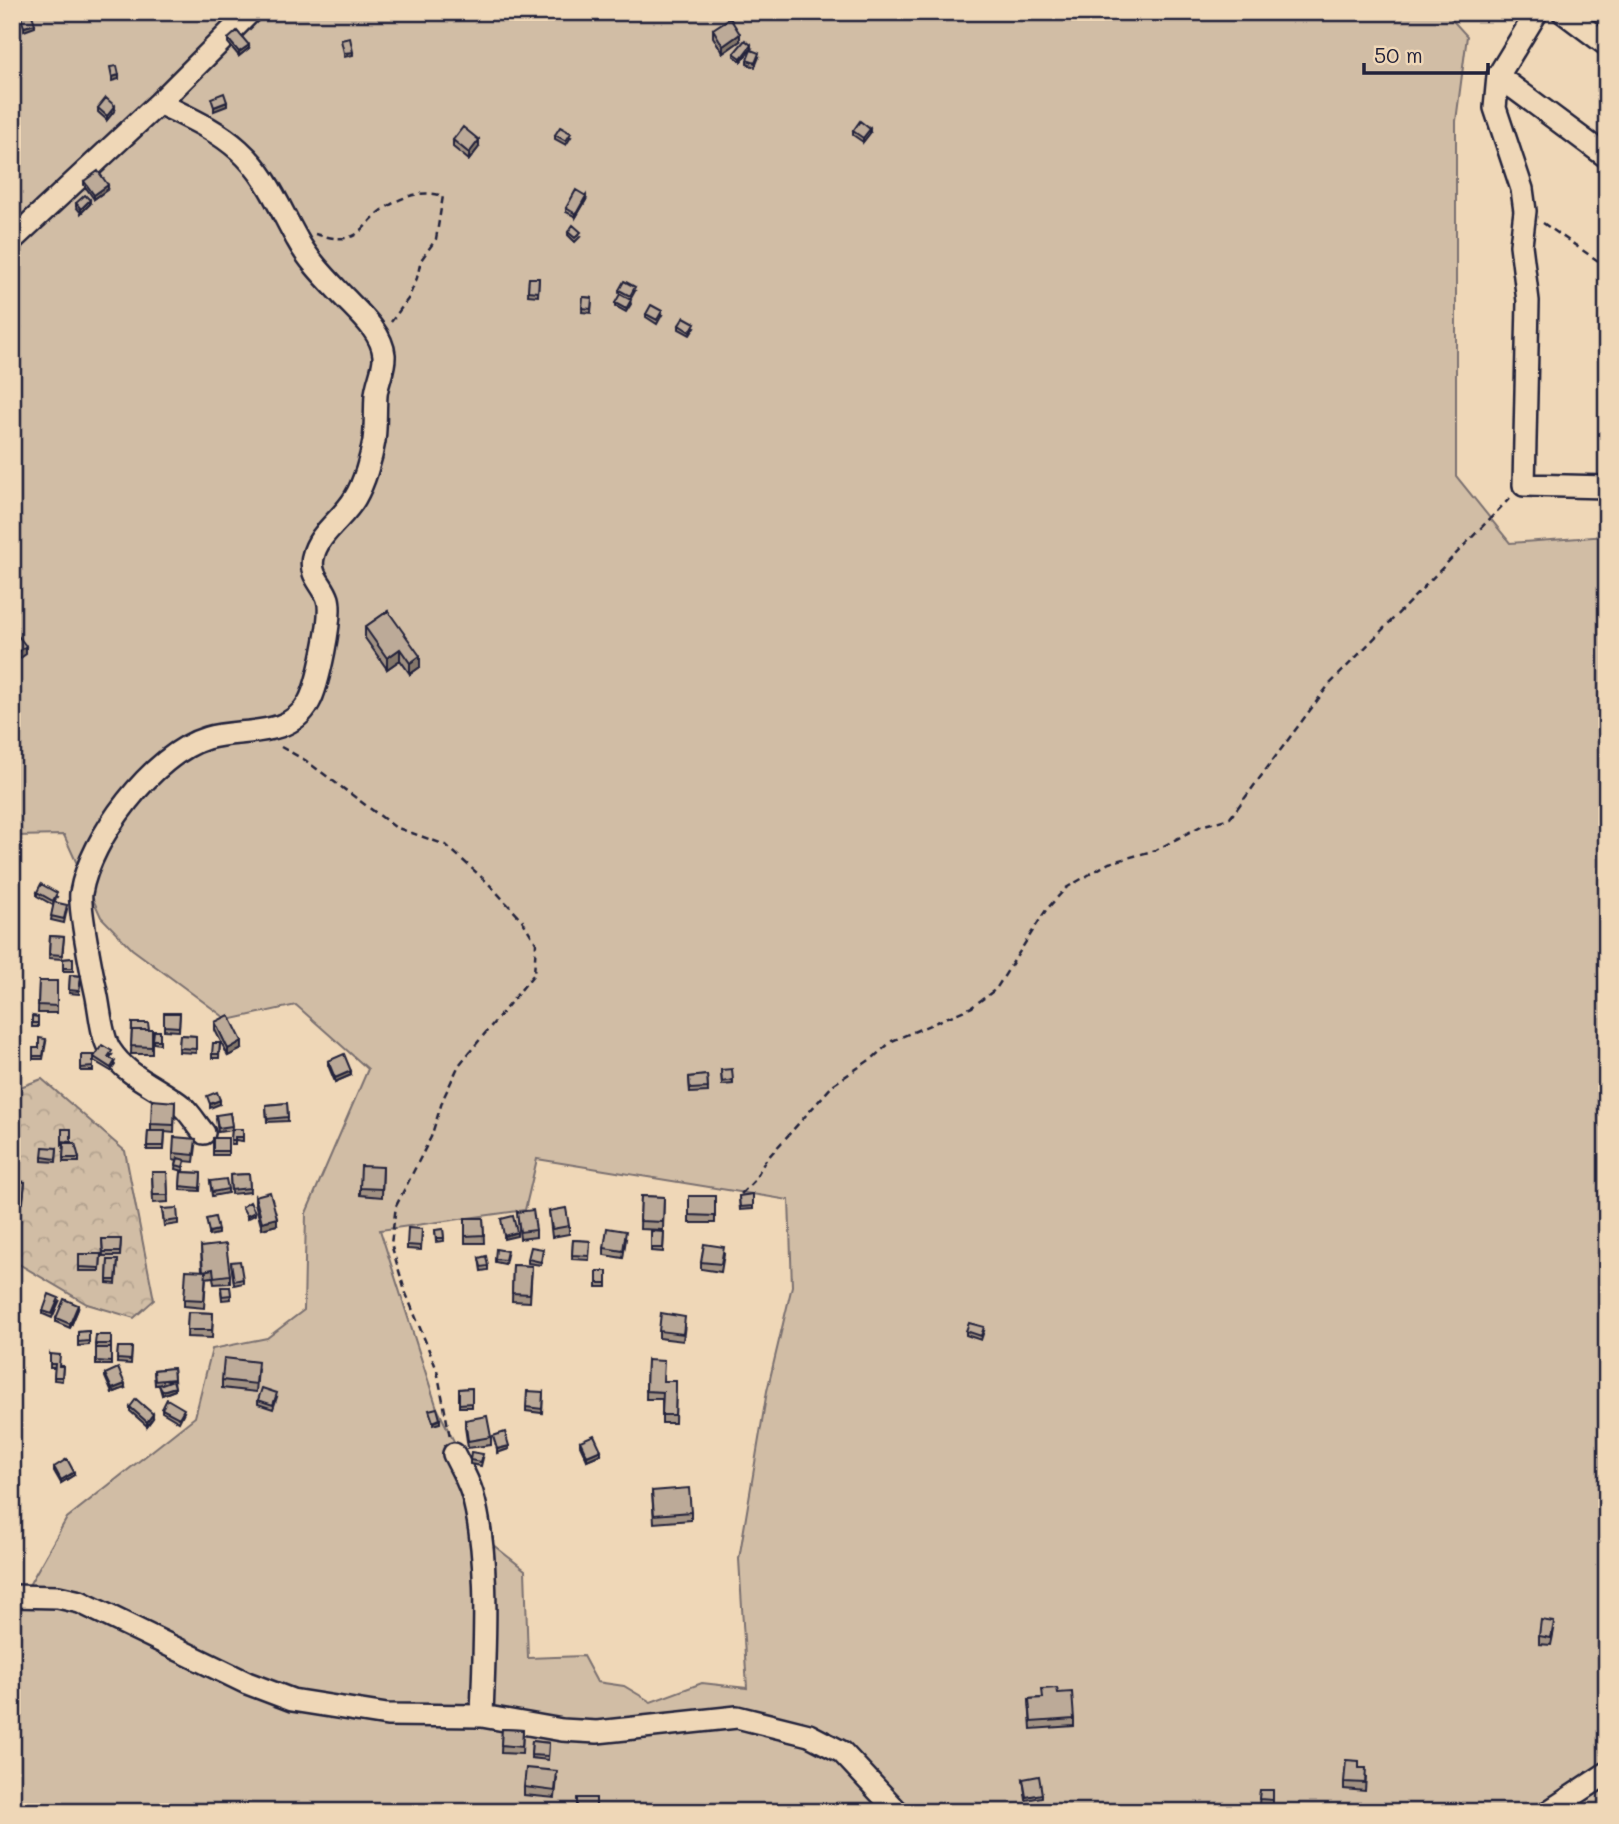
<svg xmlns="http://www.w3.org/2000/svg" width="1619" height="1824" font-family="Mali,sans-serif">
	<defs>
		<pattern id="forest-crowns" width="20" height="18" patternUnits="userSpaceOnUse" patternTransform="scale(1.75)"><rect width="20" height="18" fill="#d1bda5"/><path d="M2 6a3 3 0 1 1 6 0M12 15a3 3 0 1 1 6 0" fill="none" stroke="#b3a28f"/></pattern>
	</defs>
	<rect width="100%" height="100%" fill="#efd7b7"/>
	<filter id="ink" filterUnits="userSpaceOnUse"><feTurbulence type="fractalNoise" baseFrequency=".0143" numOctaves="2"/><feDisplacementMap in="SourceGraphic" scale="14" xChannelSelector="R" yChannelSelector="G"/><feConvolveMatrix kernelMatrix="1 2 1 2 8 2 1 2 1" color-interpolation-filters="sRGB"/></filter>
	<g filter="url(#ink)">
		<path fill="#d1bda5" stroke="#7a7070" stroke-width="2" fill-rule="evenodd" d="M12 12H1445L1467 36 1456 121V476L1510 543 1607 536V1812H12V1595L24 1594 67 1518 195 1417 212 1349 267 1338 304 1310 306 1213 368 1069 296 1005 228 1020 132 949 101 917 64 835 14 836ZM537 1159 789 1200 792 1286 767 1391 739 1559 747 1688 702 1683 651 1702 624 1686 597 1682 583 1656 528 1658 525 1570 483 1537 459 1451 437 1408 380 1230 525 1210Z"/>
		<path fill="url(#forest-crowns)" stroke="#7a7070" stroke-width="2" d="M42 1079 125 1151 154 1300 134 1318 87 1304 12 1260V1090Z"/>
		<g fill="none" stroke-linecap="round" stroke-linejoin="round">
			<defs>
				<path id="minor" d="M1537 12 1498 76 1495 108 1522 189 1525 211 1521 245 1528 301 1524 485 1607 487
					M1563 12 1607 45
					M1498 76 1607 157
					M159 103C187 117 216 129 239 150 267 175 279 207 297 239 308 260 327 279 343 296 358 312 382 332 384 355 385 368 377 382 376 395 375 410 376 426 374 441 371 459 364 483 355 498 343 519 318 533 313 557 309 577 323 583 328 599 333 616 318 686 309 702 289 739 241 728 207 738 153 754 90 839 81 893 79 909 92 974 96 992 100 1009 101 1036 110 1050 128 1078 159 1087 183 1107 191 1114 197 1125 204 1133
					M12 240 159 103 250 12
					M454 1454C460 1466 468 1480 472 1493 491 1559 484 1648 482 1716
					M12 1596 58 1597 80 1602 247 1683 292 1700 387 1715 482 1716 562 1730 597 1732 737 1717 809 1735 842 1752 898 1812
					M1548 1812 1607 1773"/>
			</defs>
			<use href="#minor" stroke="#22223b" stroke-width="26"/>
			<path stroke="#22223b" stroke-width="2.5" stroke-dasharray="7 5" stroke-linecap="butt" d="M1543 223 1607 267
				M315 234C327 237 341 241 353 236 360 233 368 223 373 218 393 200 417 188 443 196L436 239 421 260 417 278 408 299 391 322
				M281 747 305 760 395 827 446 845 488 883 522 920 536 943 534 974 459 1065 443 1099 431 1137 396 1206 391 1244 405 1291 437 1370 450 1437
				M741 1194 754 1181 765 1161 834 1084 874 1057 892 1041 972 1007 996 989 1046 910 1066 888 1109 863 1156 850 1201 826 1230 818 1328 686 1510 498"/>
			<use href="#minor" stroke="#efd7b7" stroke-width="21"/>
		</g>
		<path fill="#a29283" stroke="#22223b" stroke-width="2" d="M713 29 740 41 723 53 713 37Z
			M228 39 249 48 239 56 228 43Z
			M751 49 741 61 734 56V53Z
			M759 57 755 67 747 64V60Z
			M98 108 115 110 107 120 98 112Z
			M853 131 870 133 863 142 853 135Z
			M555 135 571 137 566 145 555 139Z
			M453 140 479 147 469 160 453 147Z
			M84 181 108 189 94 199 84 185Z
			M586 200 576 217 566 212V208Z
			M76 203 90 204 81 213 76 207Z
			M568 232 581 236 575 242 568 235Z
			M529 278H539L538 296 528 295Z
			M619 290 635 291 630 300 631 304 626 312 615 306V303L628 299 619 293Z
			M583 297 592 298 591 313 582 312Z
			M646 314 662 315 657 324 646 317Z
			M679 325 695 327 690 335 679 329Z
			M388 611 420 667 410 674 400 660 387 669 365 638V627Z
			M37 892 57 897 54 902 67 909 64 923 51 920 54 903 53 905 37 896Z
			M50 936 64 937 62 959 49 958Z
			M73 958V971H63V959Z
			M70 975 81 976 79 994 69 993Z
			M39 981H57V1013H38Z
			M164 1013H180L179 1031 164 1030Z
			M32 1016 38 1017V1027H32Z
			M215 1022 242 1049 228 1056 215 1030Z
			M132 1023 149 1030H152V1054H131Z
			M154 1031H160V1044L153 1043Z
			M180 1035 196 1036V1053L179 1052Z
			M46 1042 43 1059H33V1048H39Z
			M220 1043 219 1058H212V1054Z
			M81 1055H93V1071H81Z
			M112 1055 110 1058 115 1065 111 1071 94 1061V1057Z
			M328 1061 351 1075 335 1082 328 1065Z
			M721 1070 733 1080V1084L722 1085Z
			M707 1075 708 1092 690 1093 689 1077Z
			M175 1102 174 1133 165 1132 164 1150H147L148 1131H151V1124Z
			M287 1103 288 1121 267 1122 266 1105Z
			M230 1113 232 1129H243V1141L235 1140V1144H231L232 1130 218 1132 216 1119Z
			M62 1129H71V1143L79 1158V1162H63L64 1145H62Z
			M213 1138H228V1155H213Z
			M196 1146 194 1162 185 1161 183 1171 176 1169 177 1161 173 1160V1153Z
			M57 1148 56 1162 42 1161V1157Z
			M383 1167 382 1197 360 1195V1188Z
			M152 1172H167L168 1202 153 1203Z
			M181 1172 201 1173 200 1191 180 1190Z
			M249 1174 250 1192 231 1194 230 1175Z
			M14 1181 25 1182 23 1203 13 1202Z
			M210 1181 228 1189V1193L212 1196Z
			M753 1194V1209L740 1210 739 1196Z
			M255 1196 277 1225 262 1229 255 1203Z
			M641 1196 664 1197 663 1230 640 1229Z
			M689 1196H715V1223H689Z
			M162 1209 178 1220V1224L164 1226Z
			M549 1211 569 1226V1234L552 1237Z
			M517 1212 536 1230V1237L520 1239Z
			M465 1218H483L484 1243H465Z
			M422 1229 421 1250 407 1249V1245Z
			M443 1229 444 1241 436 1242 435 1230Z
			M651 1231 664 1232 663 1252 651 1251Z
			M102 1239H121L120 1256H103Z
			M626 1239 623 1258 604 1255V1248Z
			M573 1240 590 1241 589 1260 572 1259Z
			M201 1247 230 1275V1283L214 1284 213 1277 206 1278 204 1308 184 1306V1299L202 1271Z
			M543 1253 541 1265 528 1263V1259Z
			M79 1254H101L100 1271H79Z
			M724 1254 721 1272 701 1269V1262Z
			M507 1255 505 1264 495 1262V1259Z
			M479 1258 488 1266V1270L481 1271Z
			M108 1260H118L116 1284 107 1283Z
			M231 1262 243 1279V1283L234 1285Z
			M513 1265 532 1266 530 1302 512 1301Z
			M597 1271H607V1287H597Z
			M230 1287 231 1299 222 1300 221 1291Z
			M59 1302 52 1318 43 1314V1311Z
			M78 1309 70 1328 56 1322V1318Z
			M188 1312 213 1313 212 1338 187 1337Z
			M685 1324 683 1341 659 1338V1331Z
			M89 1331V1345L78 1346V1332Z
			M966 1331H984L981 1340 966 1335Z
			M96 1335H111V1365H96Z
			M118 1347H132L131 1364 117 1363Z
			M50 1354 59 1366H63L62 1381 54 1380 55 1368H50Z
			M647 1360 663 1381H676L675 1423H662V1399H646Z
			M173 1368 175 1390 162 1395 159 1385 162 1384 155 1385 154 1370Z
			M258 1369 256 1392 222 1388V1380Z
			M105 1374 125 1388 112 1393 105 1377Z
			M472 1388V1407H459V1389Z
			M543 1392 542 1413 526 1411V1407Z
			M277 1397 273 1409 258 1404V1400Z
			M130 1407 153 1418 147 1426 130 1411Z
			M162 1409 184 1412 179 1422 162 1412Z
			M465 1420 491 1437V1445L468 1448 465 1427Z
			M580 1441 601 1454 587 1460 580 1445Z
			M483 1458 481 1466 470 1464V1460Z
			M54 1467 74 1475 61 1483 54 1471Z
			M652 1491 691 1512V1520L654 1523Z
			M1554 1630 1551 1645 1539 1644V1636Z
			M1058 1693 1074 1719V1726L1031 1729 1029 1699 1043 1698Z
			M502 1729 523 1730 522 1754 501 1753Z
			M532 1741 549 1743 548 1760 531 1758Z
			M1359 1768 1366 1776 1365 1791 1344 1789V1782Z
			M557 1778 555 1798 524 1795V1787Z
			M1023 1779 1042 1794V1797L1026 1800Z
			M1260 1790H1273V1807H1259Z"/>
		<path fill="#84776a" stroke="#22223b" stroke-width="2" d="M35 24V27L24 31V27Z
			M740 34V41L723 53V46Z
			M249 45V48L239 56V52Z
			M751 45V49L741 61V58Z
			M353 52V55L344 57V53Z
			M119 75V79L112 81V77Z
			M227 102V106L214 111V107Z
			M115 106V110L107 120V116Z
			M870 129V133L863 142V138Z
			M479 140V147L469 160V153Z
			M108 185V189L94 199V195Z
			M586 196V200L576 217V214Z
			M90 200V204L81 213V209Z
			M21 327V331L14 339V335Z
			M26 646V654L12 664V657Z
			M400 649V660L387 669V658Z
			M420 656V667L410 674V663Z
			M242 1041V1049L228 1056V1049Z
			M351 1071V1075L335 1082V1078Z
			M220 1100V1104L210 1108V1104Z
			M255 1212V1215L247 1219V1216Z
			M277 1218V1225L262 1229V1222Z
			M218 1230V1234L209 1236V1232Z
			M517 1232V1236L504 1239V1236Z
			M18 1287V1294L12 1300V1293Z
			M78 1305V1309L70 1328V1324Z
			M125 1384V1388L112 1393V1389Z
			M175 1387V1390L162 1395V1391Z
			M153 1414V1418L147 1426V1422Z
			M440 1419V1423L433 1425V1422Z
			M509 1446V1449L497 1453V1449Z
			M601 1450V1454L587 1460V1456Z
			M74 1472V1475L61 1483V1480Z"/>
		<path fill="#bcaa98" stroke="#22223b" stroke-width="2" d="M25 12H31L35 24 24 27 20 14Z
			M730 18 740 34 723 46 713 29Z
			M237 31 249 45 239 52 228 39Z
			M350 38 353 52 344 53 341 40Z
			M745 40 751 45 741 58 734 53Z
			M751 50 759 53 755 63 747 60Z
			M117 66 119 75 112 77 110 67Z
			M224 93 227 102 214 107 211 98Z
			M106 98 115 106 107 116 98 108Z
			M860 121 870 129 863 138 853 131Z
			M463 127 479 140 469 153 453 140Z
			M560 127 571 133 566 141 555 135Z
			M98 171 108 185 94 195 84 181Z
			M576 190 586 196 576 214 566 208Z
			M85 195 90 200 81 209 76 203Z
			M573 225 581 232 575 238 568 232Z
			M529 278H539L538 292 528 291Z
			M624 281 635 287 630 296 619 290Z
			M620 294 631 300 626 309 615 303Z
			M583 297 592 298 591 309 582 308Z
			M651 305 662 311 657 320 646 314Z
			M684 317 695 323 690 332 679 325Z
			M13 320 21 327 14 335 12 334Z
			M388 611 420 656 410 663 400 649 387 658 365 627Z
			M12 628 26 646 12 657Z
			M41 884 57 893 53 901 37 892Z
			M54 902 67 905 64 919 51 916Z
			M50 936 64 937 62 955 49 954Z
			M73 958V968H63V959Z
			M70 975 81 976 79 991 69 990Z
			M39 981H57V1006L38 1005Z
			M164 1013H180L179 1027 164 1026Z
			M229 1015 242 1041 228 1049 215 1022Z
			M32 1016 38 1017V1023H32Z
			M132 1023H148L149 1030H132Z
			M132 1030H152V1047L131 1046Z
			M154 1031H160V1040H153Z
			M180 1035 196 1036V1049L179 1048Z
			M39 1038 46 1039 43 1056H33V1048H39Z
			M213 1043H220L219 1054H212Z
			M102 1045 112 1051 108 1057 115 1061 111 1068 94 1057Z
			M344 1054 351 1071 335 1078 328 1061Z
			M81 1055H93V1067L81 1068Z
			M732 1069 733 1080 722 1082 721 1070Z
			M707 1075 708 1088 690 1089 689 1077Z
			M217 1092 220 1100 210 1104 207 1096Z
			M152 1100 175 1102 174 1125 151 1124Z
			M287 1103 288 1117 267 1119 266 1105Z
			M230 1113 232 1126 218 1128 216 1115Z
			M62 1129H71V1142L62 1141Z
			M232 1129H243V1137H235V1140H231Z
			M148 1131H165L164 1146H147Z
			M174 1137 196 1139 194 1155 173 1153Z
			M213 1138H228V1151H213Z
			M64 1143H75L79 1158H63Z
			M43 1147 57 1148 56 1159 42 1157Z
			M178 1158 185 1160 183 1167 176 1165Z
			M361 1166 383 1167 382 1189 360 1188Z
			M152 1172H167L168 1195H153Z
			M181 1172 201 1173 200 1188 180 1186Z
			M249 1174 250 1188 231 1190 230 1175Z
			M226 1179 228 1189 212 1192 210 1181Z
			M14 1181 25 1182 23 1199 13 1198Z
			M270 1192 277 1218 262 1222 255 1196Z
			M753 1194V1206L740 1207 739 1196Z
			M641 1196 664 1197 663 1222 640 1221Z
			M689 1196H715V1216L689 1215Z
			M250 1202 255 1212 247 1216 242 1207Z
			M177 1208 178 1220 164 1222 162 1209Z
			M566 1208 569 1226 552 1229 549 1211Z
			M533 1210 536 1230 520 1232 517 1212Z
			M513 1216 517 1232 504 1236 501 1219Z
			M215 1217 218 1230 209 1232 206 1219Z
			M465 1218H483L484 1235 465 1236Z
			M408 1228 422 1229 421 1246 407 1245Z
			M607 1228 626 1231 623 1251 604 1248Z
			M443 1229 444 1238H436L435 1230Z
			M651 1231 664 1232 663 1248H651Z
			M102 1239H121L120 1252H103Z
			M573 1240 590 1241 589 1256 572 1255Z
			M226 1244 230 1275 214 1277 213 1269 203 1271 201 1247Z
			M704 1244 724 1247 721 1264 701 1262Z
			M531 1247 543 1249 541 1262 528 1259Z
			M496 1249 507 1251 505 1260 495 1259Z
			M79 1254H101L100 1268 79 1267Z
			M486 1256 488 1266 481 1267 479 1258Z
			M108 1260H118L116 1280H107Z
			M240 1261 243 1279 234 1281 231 1262Z
			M513 1265 532 1266 530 1294 512 1293Z
			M186 1270 206 1271 204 1300 184 1299Z
			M597 1271H607V1283H597Z
			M12 1282 18 1287 12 1293Z
			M221 1287H230L231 1295 222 1296Z
			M49 1294 59 1298 52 1314 43 1311Z
			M64 1299 78 1305 70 1324 56 1318Z
			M188 1312 213 1313 212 1330H187Z
			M661 1313 685 1317 683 1334 659 1331Z
			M969 1323 984 1327 981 1336 966 1331Z
			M89 1331V1341L78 1342V1332Z
			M96 1335H111V1344H95Z
			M118 1347H132L131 1360 117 1359Z
			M96 1348H111V1362L96 1361Z
			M50 1354 60 1355 59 1366H63L62 1377H54L55 1364H50Z
			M224 1358 258 1362 256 1384 222 1380Z
			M647 1360 664 1361 663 1381H676L675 1415H662L663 1392 646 1391Z
			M118 1368 125 1384 112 1389 105 1374Z
			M173 1368 174 1379 155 1381 154 1370Z
			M173 1380 175 1387 162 1391 159 1385Z
			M262 1388 277 1393 273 1405 258 1400Z
			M472 1388V1403L459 1404V1389Z
			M527 1391 543 1392 542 1409 526 1407Z
			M136 1399 153 1414 147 1422 130 1407Z
			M167 1399 184 1409 179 1418 162 1409Z
			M437 1408 440 1419 433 1422 429 1410Z
			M487 1416 491 1437 468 1441 465 1420Z
			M505 1432 509 1446 497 1449 493 1436Z
			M594 1435 601 1450 587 1456 580 1441Z
			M471 1452 483 1454 481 1462 470 1460Z
			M67 1459 74 1472 61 1480 54 1467Z
			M689 1488 691 1512 654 1515 652 1491Z
			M1541 1620 1554 1622 1551 1638 1539 1636Z
			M1057 1688 1058 1693 1072 1692 1074 1719 1031 1722 1029 1699 1043 1698 1042 1689Z
			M502 1729 523 1730 522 1747 501 1745Z
			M532 1741 549 1743 548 1756 531 1755Z
			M1346 1760 1359 1761V1768H1366L1365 1783 1344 1782Z
			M526 1768 557 1771 555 1791 524 1787Z
			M1039 1776 1042 1794 1026 1797 1023 1779Z
			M1260 1790H1273V1800L1259 1799Z
			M577 1798H596V1812H577Z"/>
	</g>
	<rect width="1619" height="1824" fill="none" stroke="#efd7b7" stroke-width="42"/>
	<rect x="21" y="21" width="1577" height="1782" fill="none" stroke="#22223b" stroke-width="2.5" filter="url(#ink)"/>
	<path d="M1364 63v10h124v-10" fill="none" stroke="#22223b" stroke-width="3.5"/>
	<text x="1374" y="63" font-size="21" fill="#22223b" stroke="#efd7b7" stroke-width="5" paint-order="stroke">50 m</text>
</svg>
